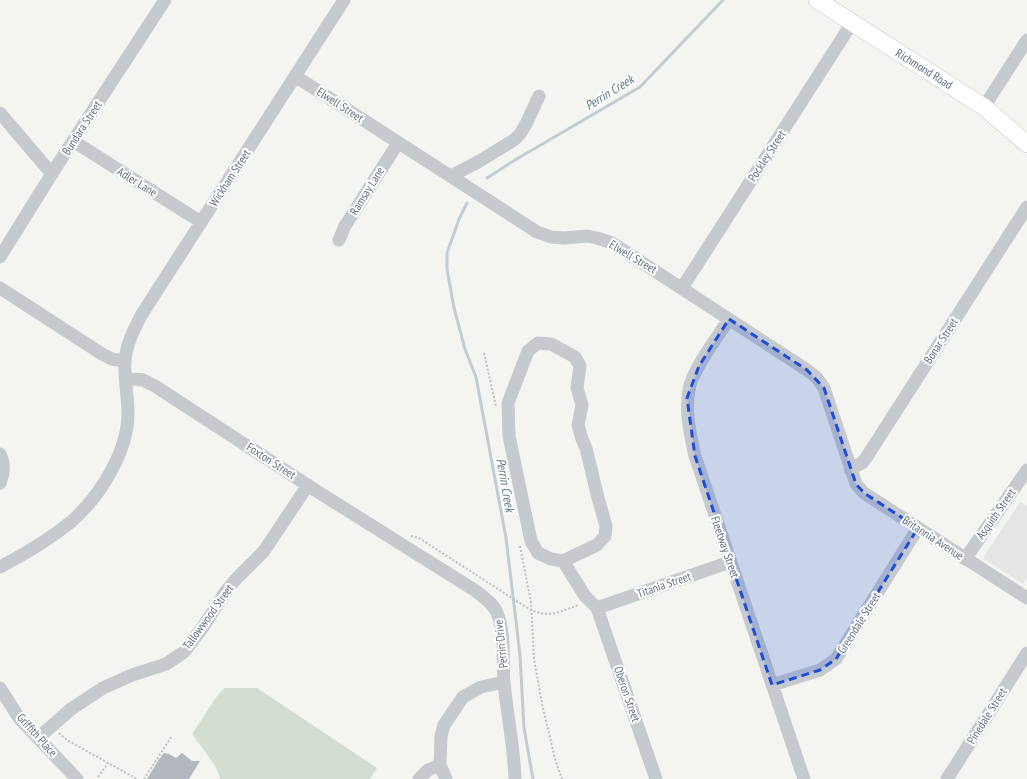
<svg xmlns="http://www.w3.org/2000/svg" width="1027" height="779" font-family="'PT Sans Narrow',sans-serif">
	<rect width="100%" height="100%" fill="#f4f5f0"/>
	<path fill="#e5e5e4" d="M1020 502 1027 506V578L1023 584 983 558Z"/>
	<path fill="#d4ddd1" d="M225 688H257L377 768 370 779H220C217 763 201 748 192 734L217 696Z"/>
	<path fill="#0003" d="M164 754 188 779H147L159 759Z"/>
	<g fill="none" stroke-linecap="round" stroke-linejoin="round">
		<path stroke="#c3ccd2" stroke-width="3" d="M487 178 515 160 640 87 723 0
			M467 203 459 219 447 253V269L454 308 465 349 476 377 506 538 520 655 524 728 533 779"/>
	</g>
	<path fill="#b3b8bf" d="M164 753 169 754 176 758 182 753 192 761H200L189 779H147Z"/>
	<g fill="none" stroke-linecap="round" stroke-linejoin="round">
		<defs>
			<path id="major" d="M817 0 984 107 1027 144"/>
		</defs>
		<use href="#major" stroke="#b9bcc0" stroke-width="18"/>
		<path stroke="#bfc1c3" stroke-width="2" stroke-dasharray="2 2" stroke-linecap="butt" d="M484 353 496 406
			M411 536 419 538 526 607C548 620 557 612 579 605
			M520 546 531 602 534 659 542 704 555 759 562 779
			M59 733 67 740 137 779
			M98 777 108 763
			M144 779 172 736"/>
		<path stroke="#c6c9cd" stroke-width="13" d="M295 76 537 232 551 237 565 238 587 236 597 238 612 243 807 370 817 378 824 388 856 484 864 493 1027 598
			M984 107 1027 40
			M0 113 52 174
			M73 141 201 222
			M451 176 478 162 514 140 520 134 526 124 539 96
			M339 240 345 226 398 143
			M0 257 58 164 165 0
			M0 288 102 354 112 359 125 361
			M682 288 852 23
			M729 319C718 336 695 367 690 385 684 408 690 433 695 456L804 779
			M538 343 551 344 575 357 580 366 577 388 582 405 578 425 582 439 586 448 598 498 606 526 605 536 597 545 563 561 551 559 538 553 531 541 509 436 508 403 528 351Z
			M125 378 143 380 155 386 315 490 476 591C483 597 494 604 497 613 506 634 502 660 504 682 507 715 514 746 515 779
			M0 454C5 464 4 473 0 483
			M850 469 862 463 866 458 1027 207
			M965 559 1027 470
			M563 561 585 596 597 608 656 779
			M0 567C25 554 50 539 72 521 100 496 128 452 128 413 128 396 124 379 125 362 126 344 134 329 142 314L344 0
			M597 608 730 562
			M772 685 820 670 836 659 918 528
			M0 688 19 718 77 779
			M38 738 71 709 103 688 132 675 166 664 184 652 203 627 226 591 235 580 264 551 308 485
			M419 779 428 770 440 765
			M446 779 440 765 441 736 444 725 463 697 481 687 504 682
			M947 779 1027 653"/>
		<use href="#major" stroke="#fff" stroke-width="17"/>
	</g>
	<path fill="#1d4ed8" fill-opacity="0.2" stroke="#1d4ed8" stroke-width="3" stroke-dasharray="8 5" stroke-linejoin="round" d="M729 319 807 370 824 388 856 484 864 493 918 528 836 659 820 670 772 685 695 456 687 398 699 366Z"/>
	<g text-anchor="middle" stroke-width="4" stroke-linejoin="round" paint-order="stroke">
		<g font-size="12" fill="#606f85" stroke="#fff">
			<text transform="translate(924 69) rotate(32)" y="4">Richmond Road</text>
			<text transform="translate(340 105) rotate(33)" y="4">Elwell Street</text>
			<text transform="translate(82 128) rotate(-57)" y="4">Bundara Street</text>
			<text transform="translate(767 156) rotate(-57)" y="4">Pockley Street</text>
			<text transform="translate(230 178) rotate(-57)" y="4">Wickham Street</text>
			<text transform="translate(137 182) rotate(32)" y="4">Adler Lane</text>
			<text transform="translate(367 191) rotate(-58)" y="4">Ramsay Lane</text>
			<text transform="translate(633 257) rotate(31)" y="4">Elwell Street</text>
			<text transform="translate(941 341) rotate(-57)" y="4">Bonar Street</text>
			<text transform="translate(271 461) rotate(33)" y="4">Foxton Street</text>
			<text transform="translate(996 514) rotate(-55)" y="4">Asquith Street</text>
			<text transform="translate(933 538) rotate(33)" y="4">Britannia Avenue</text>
			<text transform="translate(725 547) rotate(71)" y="4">Fleetway Street</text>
			<text transform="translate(664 585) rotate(-19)" y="4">Titania Street</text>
			<text transform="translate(208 617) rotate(-54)" y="4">Tallowwood Street</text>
			<text transform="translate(859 623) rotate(-58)" y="4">Greendale Street</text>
			<text transform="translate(501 644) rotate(-96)" y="4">Perrin Drive</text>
			<text transform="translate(627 694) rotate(71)" y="4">Oberon Street</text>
			<text transform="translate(987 716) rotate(-58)" y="4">Pinedale Street</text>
			<text transform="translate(37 735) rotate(48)" y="4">Griffith Place</text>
		</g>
		<g font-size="13" font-style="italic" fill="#617989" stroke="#fff">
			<text transform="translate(609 92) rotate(-32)" y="5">Perrin Creek</text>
			<text transform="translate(506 485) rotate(80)" y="5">Perrin Creek</text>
		</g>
	</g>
</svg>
